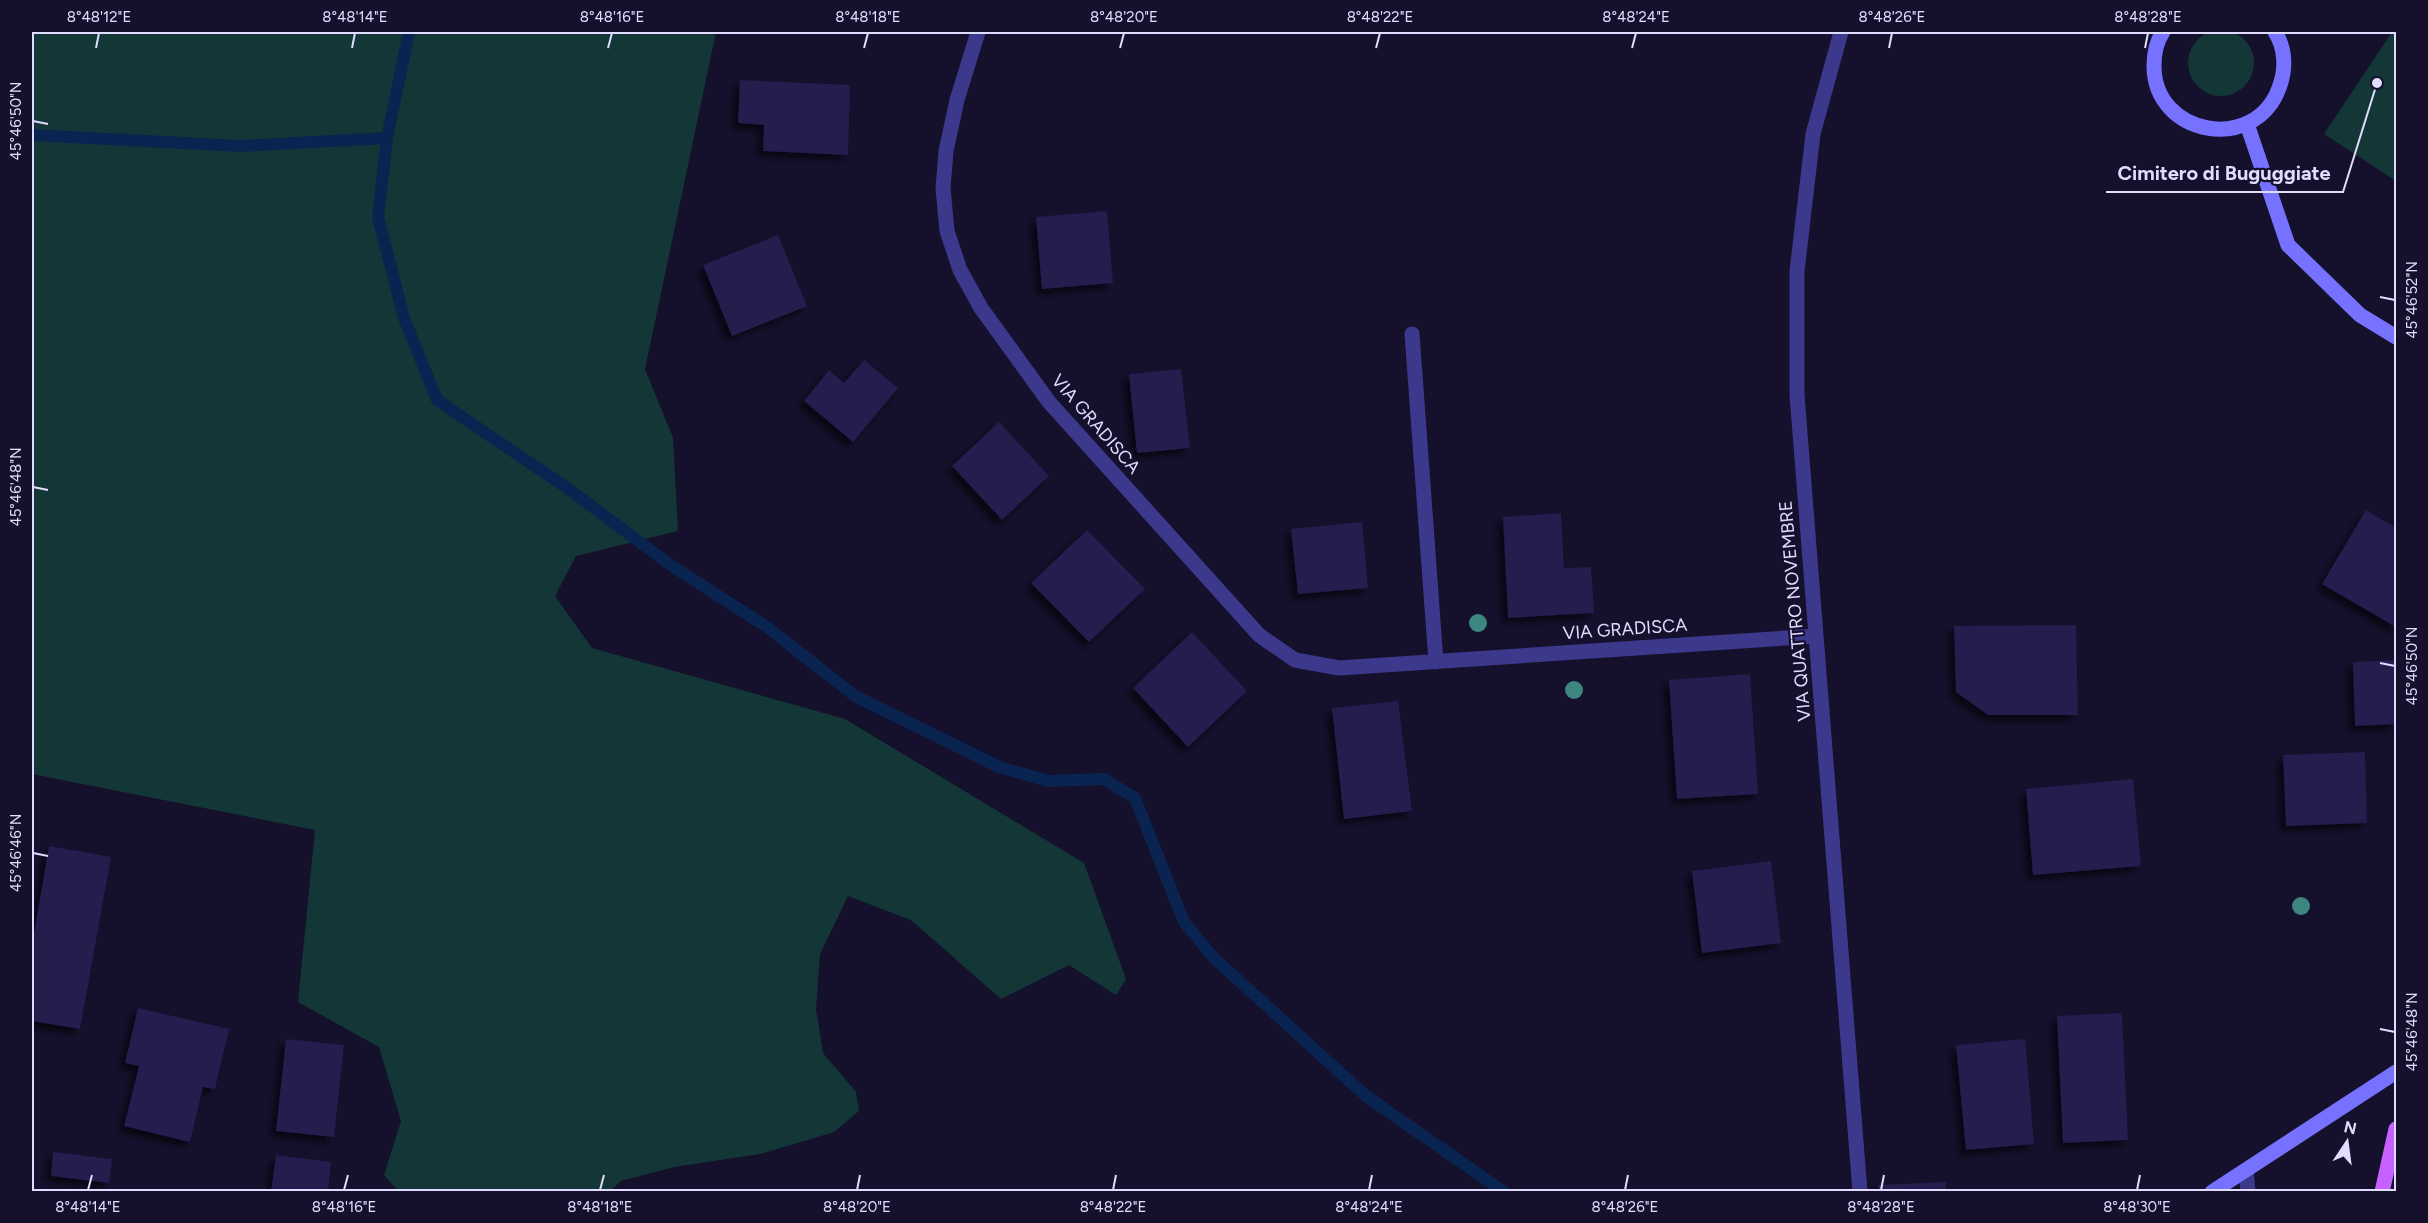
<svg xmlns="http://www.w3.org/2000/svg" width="2428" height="1223" font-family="Figtree,sans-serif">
	<defs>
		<filter id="shadow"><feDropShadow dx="-5.5" dy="5.5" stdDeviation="3" flood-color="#0009"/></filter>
	</defs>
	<rect width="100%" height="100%" fill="#15102c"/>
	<path fill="#133736" d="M2188 63a33 33 0 1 1 66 0a33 33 0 1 1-66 0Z
		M32 32H716L645 369 673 438 678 531 576 556 555 596 592 648 845 719 1084 863 1126 979 1116 995 1069 965 1001 999 911 920 848 896 820 954 816 1009 823 1053 856 1092 859 1111 834 1132 760 1154 674 1167 621 1181 610 1191H398L384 1175 401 1121 379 1047 298 1002 315 830 32 774Z
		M2392 32H2396V181L2324 134Z"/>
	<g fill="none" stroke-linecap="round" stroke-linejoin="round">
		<path stroke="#0a2451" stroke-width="12" d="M32 135 240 146 387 138 409 32
			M387 138 378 217 404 318 437 400 570 490 669 564 767 627 855 696 999 767 1048 781 1104 779 1135 798 1184 922 1214 958 1366 1096 1504 1192"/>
	</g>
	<path fill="#261b4e" filter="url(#shadow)" d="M740 80 850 85 848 155 763 151 764 125 738 123Z
		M1107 211 1113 283 1042 289 1036 217Z
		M778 235 807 306 732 336 703 265Z
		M864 360 898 388 853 442 804 401 829 370 844 383Z
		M1181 369 1190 448 1137 453 1129 374Z
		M999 422 1049 476 1002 520 952 466Z
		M2366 510 2396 528V627L2322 584Z
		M1561 513 1564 568 1591 567 1594 613 1508 618 1503 517Z
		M1362 522 1368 588 1298 594 1291 529Z
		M1087 530 1145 589 1089 642 1031 583Z
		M2076 625 2078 715H1988L1956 692 1954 626Z
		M1192 632 1247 691 1188 747 1133 688Z
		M2396 660V724L2355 726 2353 662Z
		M1750 674 1758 794 1677 799 1669 680Z
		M1398 701 1412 811 1344 819 1332 708Z
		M2365 752 2367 823 2286 826 2283 755Z
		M2133 779 2141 866 2033 875 2026 789Z
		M49 846 111 857 80 1029 32 1021V945Z
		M1771 861 1781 943 1702 953 1692 871Z
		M138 1008 229 1029 215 1089 203 1087 190 1142 124 1126 139 1066 125 1063Z
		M2122 1013 2128 1140 2063 1143 2057 1016Z
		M286 1039 344 1045 334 1137 276 1131Z
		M2025 1039 2034 1144 1966 1150 1956 1045Z
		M53 1152 112 1159 109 1183 51 1176Z
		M276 1155 331 1162 328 1192H271Z
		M1946 1182V1192H1879L1878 1185Z"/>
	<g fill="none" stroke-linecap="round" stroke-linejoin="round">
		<path stroke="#3c398d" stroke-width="15" d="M978 32 957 100 946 151 943 188 947 231 960 270 981 308 1049 402 1259 635 1295 660 1339 668 1816 636
			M1841 32 1813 134 1797 271V395L1860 1192
			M1412 334 1436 662
			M2246 1170 2248 1192"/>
		<path stroke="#7672ff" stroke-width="15" d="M2163 32C2156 42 2154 54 2154 66 2154 136 2255 154 2279 88 2286 70 2286 49 2275 32
			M2247 124 2288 245 2360 315 2396 337
			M2212 1192 2396 1072"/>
		<path stroke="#c562ff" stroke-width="15" d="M2382 1192 2396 1129"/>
	</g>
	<g fill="#3e8680">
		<circle cx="1478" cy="623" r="9"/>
		<circle cx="1574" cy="690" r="9"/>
		<circle cx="2301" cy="906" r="9"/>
	</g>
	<path fill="none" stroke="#e0dbff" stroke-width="2" d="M96 48 99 33M352 48 355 33M608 48 612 33M864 48 868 33M1120 48 1124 33M1376 48 1380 33M1632 48 1636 33M1889 48 1892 33M2145 48 2148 33M33 121 48 124M2380 297 2395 300M33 487 48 490M2380 663 2395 666M33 853 48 856M2380 1029 2395 1032M88 1190 92 1175M344 1190 348 1175M600 1190 604 1175M857 1190 860 1175M1113 1190 1116 1175M1369 1190 1372 1175M1625 1190 1628 1175M1881 1190 1884 1175M2137 1190 2140 1175"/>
	<g text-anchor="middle" stroke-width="4.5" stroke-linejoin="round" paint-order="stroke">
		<g font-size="18" fill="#e0dbff" stroke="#15102c">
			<text transform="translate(1096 424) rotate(49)" y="6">VIA GRADISCA</text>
			<text transform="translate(1795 611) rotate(-95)" y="6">VIA QUATTRO NOVEMBRE</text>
			<text transform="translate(1625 629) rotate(-4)" y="6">VIA GRADISCA</text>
		</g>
	</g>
	<path fill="none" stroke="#e0dbff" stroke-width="2" d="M2377 83L2343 192H2106"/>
	<circle fill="#e0dbff" stroke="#15102c" stroke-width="2" cx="2377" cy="83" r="6"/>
	<g font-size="20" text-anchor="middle" font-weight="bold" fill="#e0dbff" stroke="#15102c" stroke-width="4.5" stroke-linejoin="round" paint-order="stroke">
		<text x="2224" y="180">Cimitero di Buguggiate</text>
	</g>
	<rect width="2428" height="1223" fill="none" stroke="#15102c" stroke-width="66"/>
	<g transform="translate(2347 1142) rotate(13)" stroke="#15102c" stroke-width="4.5" paint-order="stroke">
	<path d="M0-4.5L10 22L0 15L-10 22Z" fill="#e0dbff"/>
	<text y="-9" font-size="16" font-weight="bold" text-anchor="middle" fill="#e0dbff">N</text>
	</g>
	<rect x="33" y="33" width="2362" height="1157" fill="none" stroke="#e0dbff" stroke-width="2"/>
	<g font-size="15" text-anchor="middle" fill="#e0dbff">
		<text x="99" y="22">8°48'12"E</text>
		<text x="355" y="22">8°48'14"E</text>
		<text x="612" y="22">8°48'16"E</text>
		<text x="868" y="22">8°48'18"E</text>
		<text x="1124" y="22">8°48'20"E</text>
		<text x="1380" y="22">8°48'22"E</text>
		<text x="1636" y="22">8°48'24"E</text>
		<text x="1892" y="22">8°48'26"E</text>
		<text x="2148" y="22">8°48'28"E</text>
		<text transform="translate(16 121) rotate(-90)" y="5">45°46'50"N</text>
		<text transform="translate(2412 300) rotate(-90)" y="5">45°46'52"N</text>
		<text transform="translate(16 487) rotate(-90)" y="5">45°46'48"N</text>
		<text transform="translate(2412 666) rotate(-90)" y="5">45°46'50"N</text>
		<text transform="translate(16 853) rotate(-90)" y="5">45°46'46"N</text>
		<text transform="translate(2412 1032) rotate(-90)" y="5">45°46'48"N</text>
		<text x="88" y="1212">8°48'14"E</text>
		<text x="344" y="1212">8°48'16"E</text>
		<text x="600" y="1212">8°48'18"E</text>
		<text x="857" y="1212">8°48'20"E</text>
		<text x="1113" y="1212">8°48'22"E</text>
		<text x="1369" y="1212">8°48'24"E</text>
		<text x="1625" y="1212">8°48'26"E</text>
		<text x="1881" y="1212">8°48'28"E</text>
		<text x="2137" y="1212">8°48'30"E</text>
	</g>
</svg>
